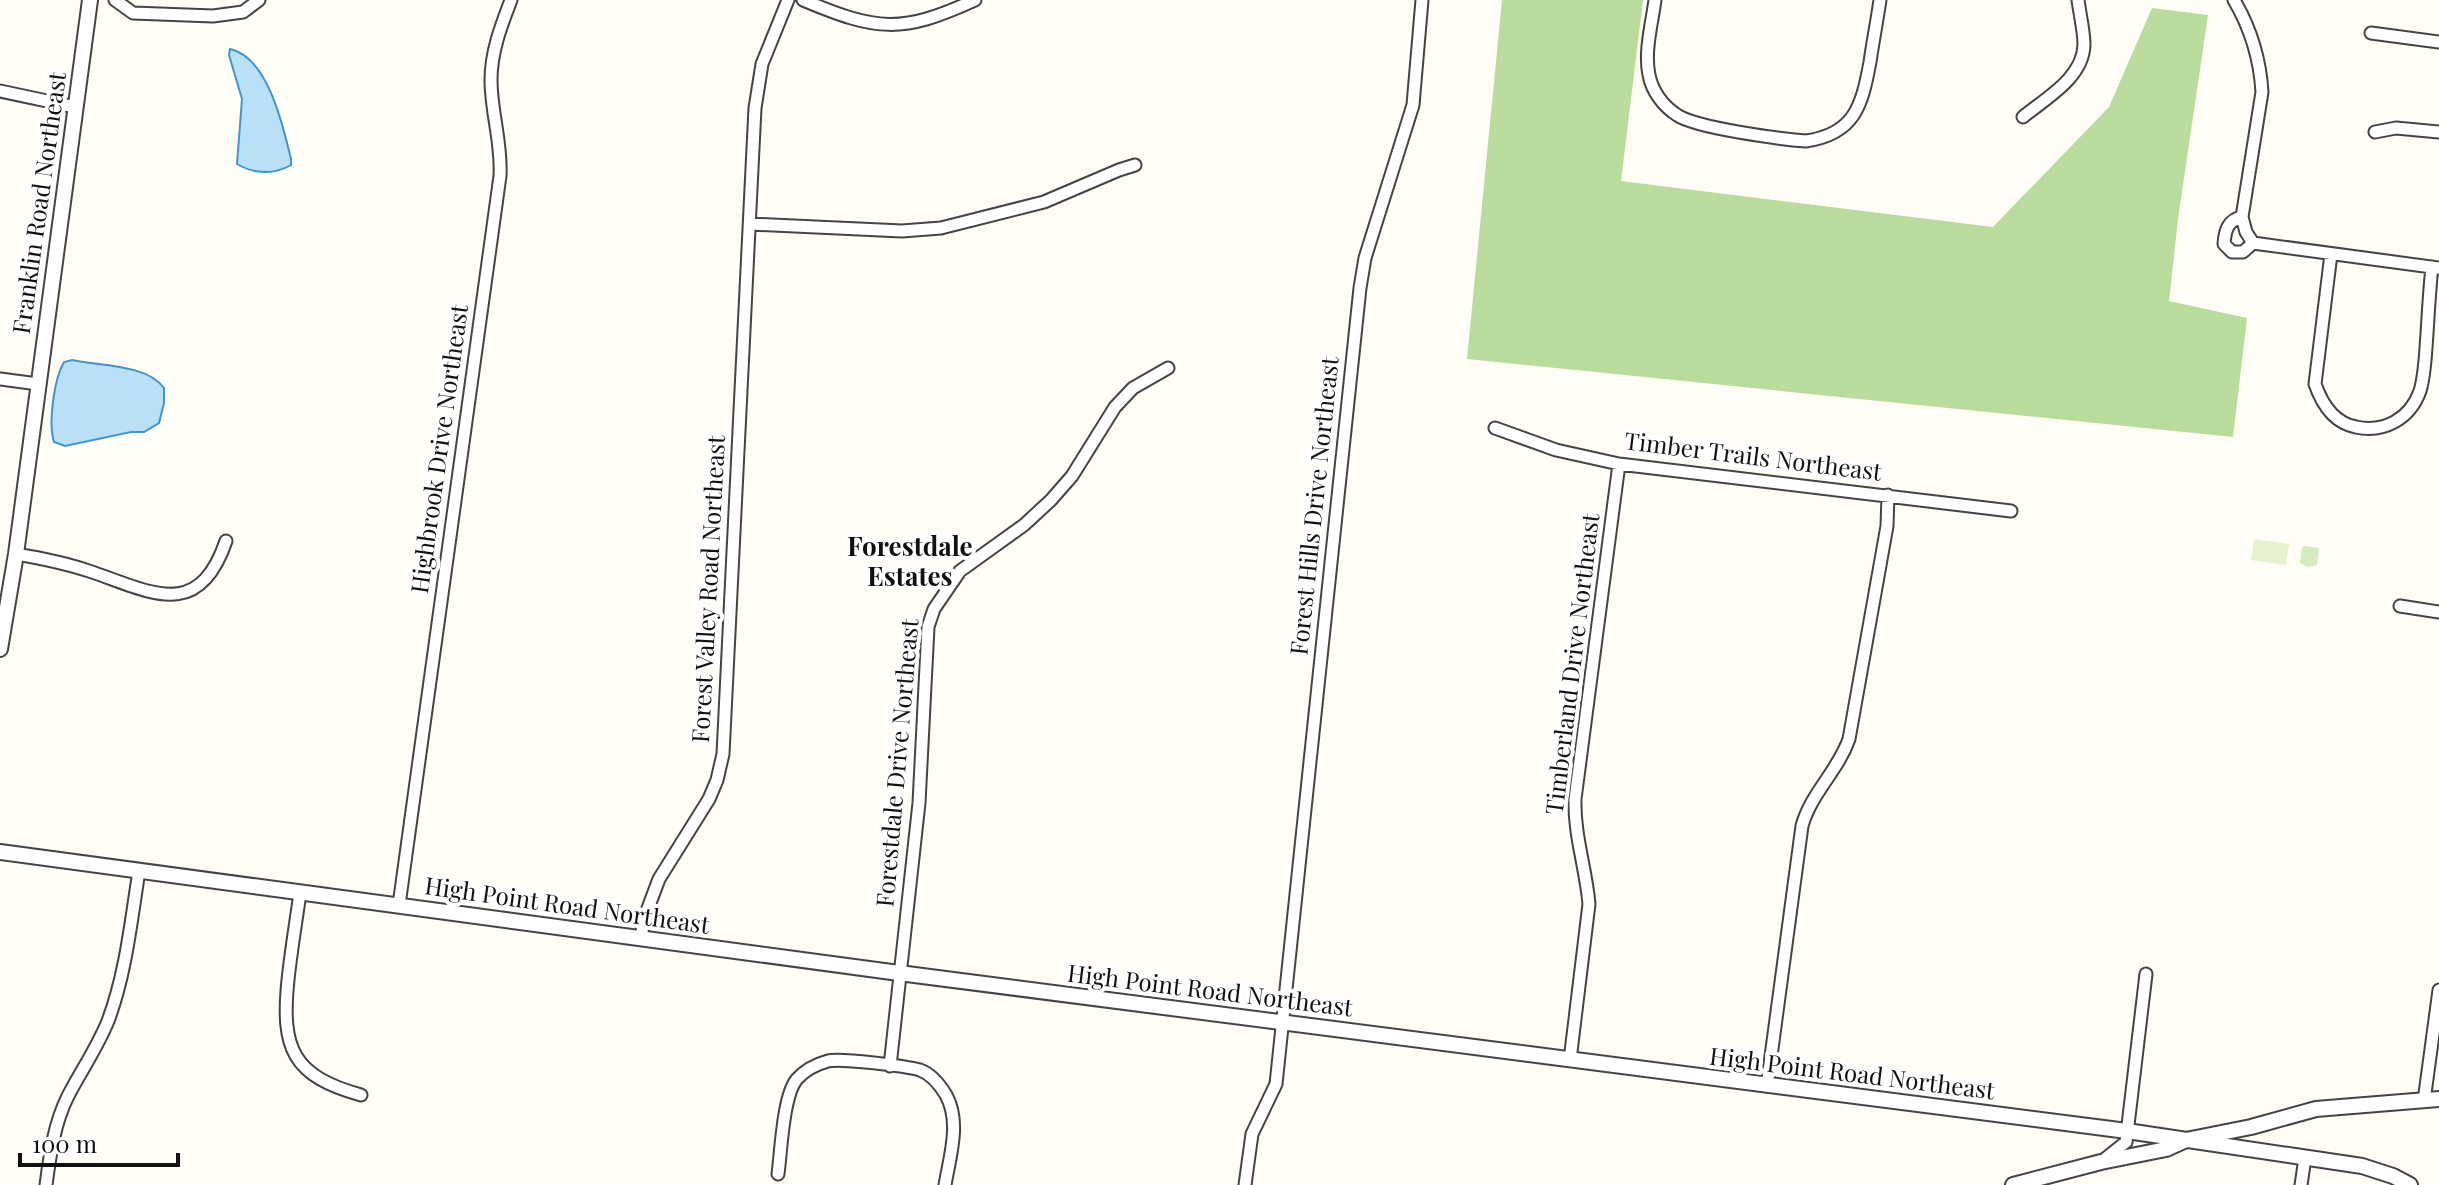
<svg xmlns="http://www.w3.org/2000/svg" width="2439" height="1185" font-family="'Playfair Display',serif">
	<rect width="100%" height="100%" fill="#fffdf5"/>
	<path fill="#d5ebbd" d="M2305 546 2319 548 2317 565 2308 567 2300 563 2302 548Z"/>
	<path fill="#b9dc9c" d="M1502 0H1643L1621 181 1993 227 2109 107 2152 8 2208 15 2178 219 2169 301 2247 318 2233 437 1467 359Z"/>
	<path fill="#e6f2cf" d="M2254 539 2289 544 2286 565 2251 560Z"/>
	<path fill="#b9e0f7" stroke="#3f96cf" stroke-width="2" d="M230 49C268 57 283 126 291 159V165C274 175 254 174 237 164L242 99 229 55Z
		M72 360C99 366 147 364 164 388V403L159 423 144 432H131L65 446 54 442C48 423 54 379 64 362Z"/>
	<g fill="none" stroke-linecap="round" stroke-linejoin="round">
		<defs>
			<path id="minor" d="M115 0 133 13 213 16 243 12 259 0
				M803 0C877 31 901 34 975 0
				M1655 0C1652 23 1644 52 1649 75 1652 91 1663 106 1677 115 1696 128 1780 139 1806 141 1855 134 1862 105 1870 62 1873 41 1877 21 1880 0
				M2234 0C2251 29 2260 58 2262 92L2242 217 2246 232 2253 243
				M2371 33 2439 42
				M0 91 75 107
				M2023 117C2046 98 2083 78 2084 45 2084 31 2080 15 2078 0
				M2375 132 2396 128 2439 132
				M2242 217C2228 220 2225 230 2224 244L2232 252H2243L2253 243
				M750 224 902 231 941 228 1044 202 1119 170 1135 165
				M2253 243 2439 268
				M2331 254 2315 384C2322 404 2334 423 2356 427 2384 433 2410 419 2420 391 2424 378 2425 362 2426 348 2428 321 2429 294 2432 267
				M0 379 38 384
				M1495 428 1556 450 1619 464 2011 511
				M16 554C40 558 65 563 89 571 149 591 198 623 226 541
				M2400 606 2439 612
				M300 893C296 922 291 951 288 980 281 1048 292 1076 361 1095
				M399 905 500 176C502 142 491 113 491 80 491 52 501 26 511 0
				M641 938 644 919 659 879 709 799 717 780 723 754 755 108 762 64 788 0
				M1570 1060 1589 904C1586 868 1574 836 1575 799L1619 464
				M890 1066 919 803 928 627 934 609 960 571 1024 525 1051 500 1072 476 1115 407 1133 388 1168 368
				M1767 1086 1802 826C1811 793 1838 771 1849 739L1887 526 1888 495
				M2424 1101 2439 990
				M2106 1158 2126 1142 2146 974
				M778 1174C781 1152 783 1095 797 1079 805 1070 817 1064 828 1061 841 1058 906 1066 920 1070 931 1074 940 1085 946 1095 961 1122 950 1156 945 1185
				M46 1185C50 1155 54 1124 68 1096 81 1071 97 1048 108 1021 126 973 131 921 139 871
				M1245 1185 1252 1134 1276 1084 1360 288 1365 258 1413 105 1422 0
				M2301 1185 2305 1158"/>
			<path id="tertiary" d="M0 649 16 554 90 0
				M0 852 899 973 2127 1131 2362 1166 2393 1176 2410 1185
				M2013 1185 2101 1162 2166 1149 2186 1140 2251 1127 2316 1109 2439 1099"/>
		</defs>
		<use href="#minor" stroke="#444" stroke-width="15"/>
		<use href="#tertiary" stroke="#444" stroke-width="18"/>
		<use href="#minor" stroke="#fff" stroke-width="11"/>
		<use href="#tertiary" stroke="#fff" stroke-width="14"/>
	</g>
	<g text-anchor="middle" stroke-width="8" stroke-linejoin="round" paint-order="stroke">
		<g font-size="24" fill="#111" stroke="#fff">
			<text transform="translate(40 203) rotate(-82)" y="8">Franklin Road Northeast</text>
			<text transform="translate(440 449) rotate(-82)" y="8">Highbrook Drive Northeast</text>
			<text transform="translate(1753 457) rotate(7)" y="8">Timber Trails Northeast</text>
			<text transform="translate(1315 506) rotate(-84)" y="8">Forest Hills Drive Northeast</text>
			<text transform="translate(709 589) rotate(-87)" y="8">Forest Valley Road Northeast</text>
			<text transform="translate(1573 664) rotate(-83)" y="8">Timberland Drive Northeast</text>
			<text transform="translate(898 763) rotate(-85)" y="8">Forestdale Drive Northeast</text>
			<text transform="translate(567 906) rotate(8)" y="8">High Point Road Northeast</text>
			<text transform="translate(1210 991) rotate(7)" y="8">High Point Road Northeast</text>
			<text transform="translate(1852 1074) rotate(7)" y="8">High Point Road Northeast</text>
		</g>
		<g font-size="26" font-weight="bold" fill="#111" stroke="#fff">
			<text x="910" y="556">Forestdale<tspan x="910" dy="30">Estates</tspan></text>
		</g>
	</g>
	<path d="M20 1153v12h158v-12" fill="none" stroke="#111111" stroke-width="4"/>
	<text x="32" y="1153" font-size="24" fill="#111111" stroke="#ffffff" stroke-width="6" paint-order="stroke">100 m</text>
</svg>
